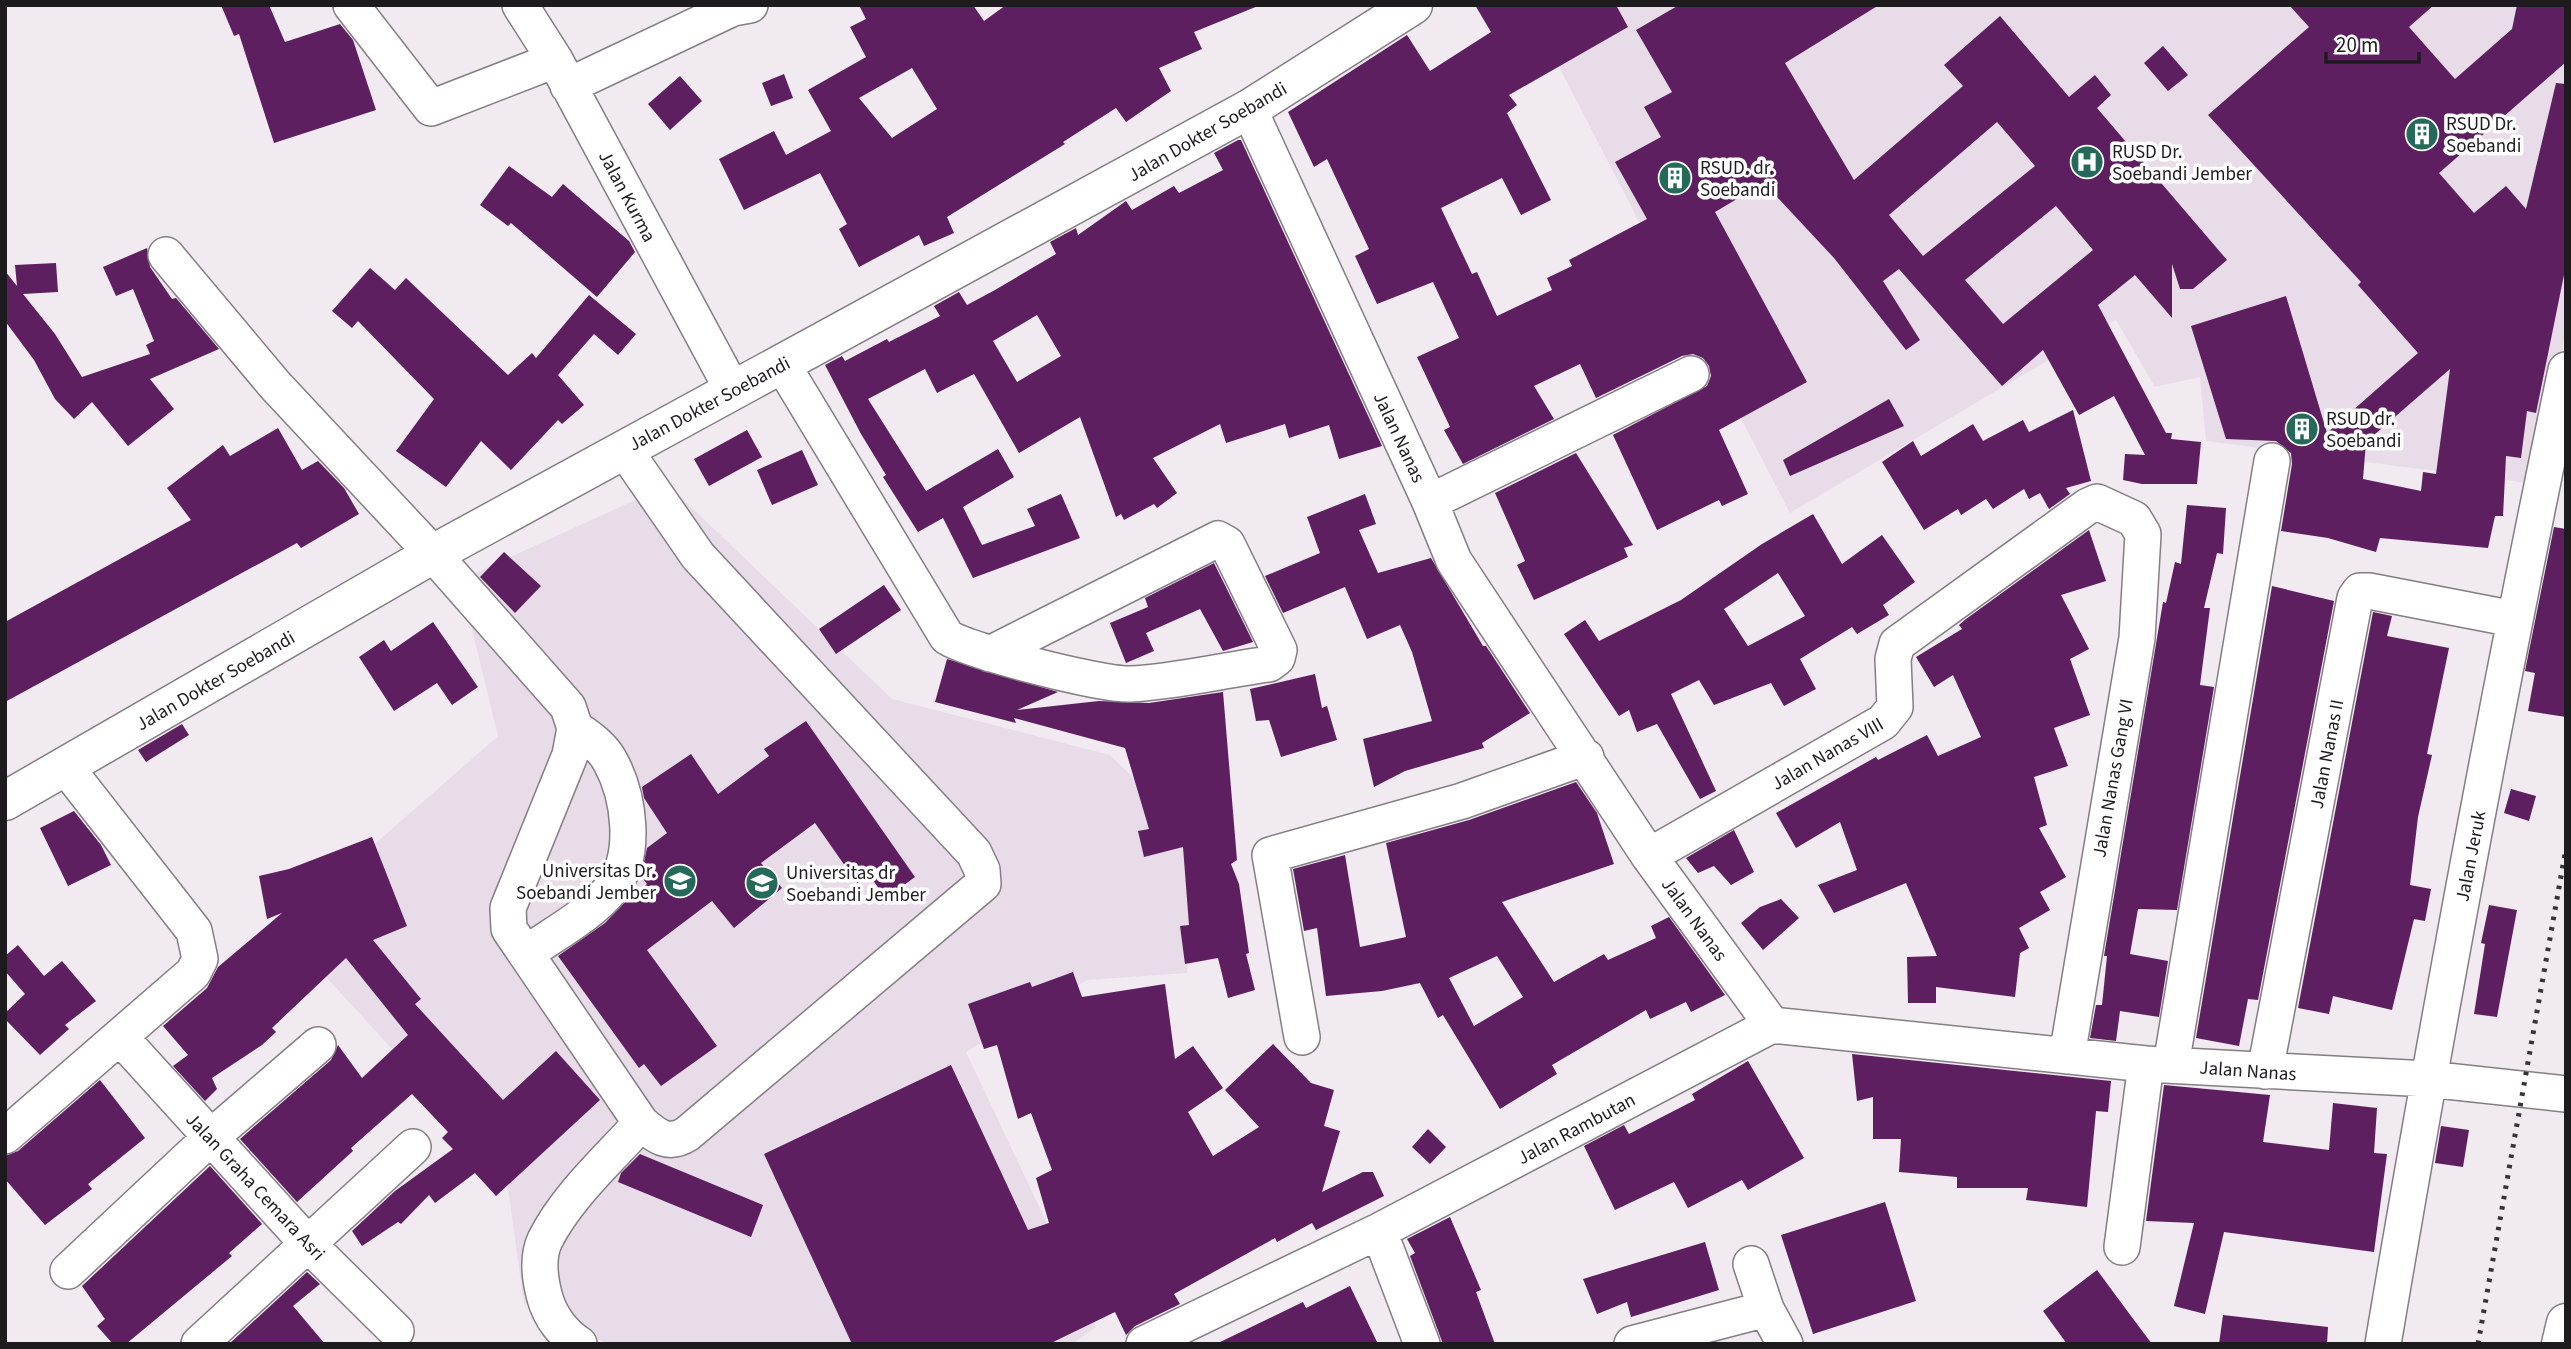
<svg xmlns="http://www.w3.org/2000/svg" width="2571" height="1349" font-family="'Source Sans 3',sans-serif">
	<rect width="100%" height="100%" fill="#f1eaf1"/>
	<path fill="#e9dce9" d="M1527 5H2566V329L2535 484 2206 441 2200 377 2155 387 2116 320 1790 513Z
		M668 485 892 699 1110 755 1197 839 1187 973 1087 980 966 1052 1096 1327 1072 1344H608L524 1304 506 1173 280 927 498 736 460 580Z"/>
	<path fill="#5e1f60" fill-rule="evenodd" d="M221 5H269L285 42 340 24 353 40 376 110 274 143 239 34 234 36Z
		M859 5H973L984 21 1006 5 1258 6 1194 32 1202 49 1159 68 1171 91 1126 122 1116 108 1063 142 1065 144 947 217 954 233 924 246 919 235 859 267 839 229 847 224 820 173 744 210 719 159 774 131 786 155 831 131 808 90 866 57 850 27 866 19ZM912 68 937 109 892 138 859 98Z
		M1475 5H1616L1628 27 1509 95 1517 105 1507 113 1551 200 1521 215 1502 178 1441 208 1472 274 1477 272 1497 316 1552 290 1547 278 1572 266 1569 260 1647 219 1615 162 1661 137 1644 107 1672 92 1636 30 1679 5H1879L1785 63 1854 180 1963 86 1944 65 2000 16 2069 97 2095 75 2111 95 2097 108 2227 260 2193 289H2180L2172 264V318L2135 275 2098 305 2166 433H2172L2171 439 2201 442 2197 484H2142L2123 480 2125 454 2145 455 2114 396 2079 415 2043 350 2002 386 1899 269 1883 281 1920 340 1906 350 1834 258 1764 183 1715 212 1807 382 1719 430 1748 494 1722 506 1719 500 1657 530 1613 435 1707 386 1711 376 1709 366 1703 358 1693 354 1682 356 1596 398 1580 364 1534 386 1554 419 1463 464 1444 430 1450 427 1417 357 1459 338 1433 282 1377 304 1355 256 1369 249 1327 159 1314 167 1288 112 1407 35 1430 71 1491 32ZM1997 122 2035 166 1923 256 1889 215ZM2056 206 2093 250 2003 324 1965 280Z
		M2289 5H2434L2409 27 2455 79 2512 29 2517 5H2566V62L2439 173 2474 213 2506 186 2526 209 2556 83 2566 84V265L2536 413 2527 411 2521 458 2506 456 2503 516H2495L2488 548 2380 538 2376 552 2328 538 2281 531 2292 464 2291 453 2276 441 2226 439 2191 326 2286 296 2327 433 2418 353 2358 285 2361 282 2208 115 2309 27ZM2450 369 2436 474 2423 472 2421 491 2363 479 2366 442Z
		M2163 46 2188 75 2168 91 2144 63Z
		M784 74 793 98 771 106 762 83Z
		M680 76 702 101 670 130 648 104Z
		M1238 140H1241L1382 446 1339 459 1329 425 1289 438 1285 424 1226 443 1220 424 1153 458 1177 493 1157 508 1154 504 1124 520 1121 514 1116 517 1080 417 1019 453 974 374 937 393 925 369 868 399 926 491 998 449 1014 477 963 507 982 545 1035 526 1027 509 1061 494 1080 538 973 578 943 518 918 532 883 477 886 475 861 434 825 365 842 356 845 361 887 339 889 342 940 316 934 306 959 292 967 305 995 290 1056 254 1050 242 1076 228 1078 235 1126 201 1132 210 1174 186 1179 193 1223 170 1214 153ZM1037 315 1061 356 1017 382 993 341Z
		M509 166 552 197 563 184 629 241 635 252 597 297 511 223 508 226 480 205Z
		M147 248 150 267 172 299 176 298 219 349 150 379 174 409 128 446 92 402 74 419 55 399 34 360 5 321V271L17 286 15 265 56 263 58 292 23 294 55 334 82 377 150 354 146 345 154 341 133 289 116 296 103 267Z
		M370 268 395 290 406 278 508 375 532 353 536 358 589 295 636 334 618 355 594 334 558 375 584 405 562 424 558 420 511 470 481 441 446 487 396 451 434 399 358 321 352 328 332 311Z
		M1889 399 1904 426 1790 476 1783 460Z
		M2073 410 2091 481 2066 488 2070 494 2049 509 2040 493 2029 499 2024 489 1993 509 1986 499 1961 515 1958 509 1924 530 1882 462 1913 441 1921 456 1973 424 1983 441 2023 420 2029 432Z
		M278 428 302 470 318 461 344 488 359 514 301 548 297 543 5 702V622L191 520 167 488 223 445 230 456Z
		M747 430 762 457 709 486 694 459Z
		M802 450 818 485 772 505 757 470Z
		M1576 453 1633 545 1624 548 1628 557 1534 600 1517 565 1525 561 1495 493Z
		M1365 494 1376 524 1359 530 1378 573 1431 558 1483 646H1486L1530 713 1482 743 1484 748 1405 771 1374 787 1363 739 1432 721 1412 652 1400 625 1367 639 1345 587 1283 613 1265 576 1320 553 1307 517Z
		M2187 505 2226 508 2223 554 2217 553 2204 608H2210L2200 685 2214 687 2177 910 2138 909 2130 954 2168 961 2159 1017 2120 1011 2116 1041 2090 1038 2096 1005H2102L2107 956H2104L2163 602 2166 603 2175 562 2181 564Z
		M1813 514 1842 564 1882 535 1915 582 1883 605 1889 615 1857 634 1852 627 1800 659 1816 689 1784 706 1771 683 1714 705 1699 680 1671 694 1716 791 1700 799 1657 724 1637 732 1629 710 1619 716 1564 634 1585 620 1599 641 1681 600 1762 544ZM1778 573 1805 616 1748 646 1724 609Z
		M2554 527 2566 529V717L2528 711 2535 673 2525 671Z
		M2089 530 2106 581 2061 595 2089 649 2070 659 2090 715 2054 728 2068 766 2034 777 2047 825 2039 828 2066 877 2040 892 2050 910 2019 928 2029 948 2020 953 2015 997 1936 987V1003H1908L1907 957 1937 956 1906 883 1834 913 1818 885 1857 870 1840 822 1796 848 1776 813 1876 757 1878 760 1927 735 1938 756 1981 737 1953 675 1934 687 1916 657 1962 629 1959 625 1966 619Z
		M504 552 541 586 515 613 480 577Z
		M1214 563 1253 642 1223 651 1200 609 1146 633 1154 651 1126 663 1110 623 1148 607 1145 598Z
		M884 585 901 610 836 654 819 629Z
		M2272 586 2334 601 2258 1000 2248 999 2239 1046 2196 1038Z
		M2373 612 2392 616 2387 636 2449 648 2427 754 2432 755 2418 817 2410 885 2431 889 2425 921 2414 919 2392 1010 2333 996 2329 1014 2298 1008Z
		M433 622 478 687 452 705 437 683 394 711 359 657 384 640 391 651Z
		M947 659 1058 692 1017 710 1099 701 1149 703 1223 692 1237 860 1231 864 1239 884 1249 953 1246 954 1255 990 1228 998 1218 958 1185 964 1180 926 1189 925 1183 847 1144 857 1138 831 1149 829 1125 748 1014 718 1016 723 935 702Z
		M1315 674 1322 708 1327 706 1337 740 1281 757 1269 720 1256 721 1250 689Z
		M806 721 915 877 886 898 869 875 857 883 815 823 761 863 782 888 734 928 712 901 647 950 717 1046 661 1086 644 1064 639 1068 558 956 605 923 631 896 647 884 641 876 647 848 667 833 644 798 642 787 691 754 718 794 769 756 764 749Z
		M182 724 189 735 146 762 138 750Z
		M1576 782 1597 813 1614 864 1502 902 1554 982 1604 954 1608 960 1656 938 1651 926 1669 917 1725 995 1691 1012 1686 1002 1650 1019 1646 1010 1552 1065 1557 1074 1500 1109 1443 1015 1438 1018 1420 983 1382 991 1326 996 1317 928 1304 931 1293 869 1345 855 1360 947 1406 937 1386 843 1469 820ZM1497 956 1523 997 1474 1026 1449 978Z
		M2511 789 2536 796 2529 821 2504 813Z
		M74 811 101 845 111 865 68 886 40 828Z
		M1734 830 1754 872 1731 885 1714 866 1698 873 1686 858Z
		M372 837 407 926 373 940 421 999 415 1004 503 1100 556 1051 600 1100 496 1196 475 1173 435 1203 429 1195 401 1224 398 1222 362 1246 352 1231 395 1191 453 1149 442 1138 448 1132 412 1094 351 1148 353 1151 297 1202 240 1139 331 1060 338 1045 362 1078 408 1035 346 958 272 1028 276 1032 262 1045 212 1078 217 1089 205 1101 173 1066 188 1055 163 1026 207 988 218 967 282 913 267 919 259 876 289 869Z
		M1781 899 1799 918 1763 950 1741 923 1760 907Z
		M2489 905 2517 910 2497 1017 2474 1014 2485 944 2481 943Z
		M18 945 44 976 62 961 96 1001 65 1025 69 1029 40 1055 5 1019V1013L25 994 5 971V956Z
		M1073 972 1082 997 1165 984 1175 1059 1193 1046 1223 1088 1188 1112 1213 1156 1259 1127 1225 1090 1273 1044 1311 1083 1334 1090 1324 1126 1340 1131 1322 1192 1363 1172H1373L1384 1196 1316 1230 1312 1223 1277 1242 1275 1238 1174 1294 1180 1304 1135 1326 1126 1335 1115 1312 1049 1344H852L764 1154 951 1065 1028 1230 1049 1223 1036 1178 1052 1170 1031 1113 1018 1119 997 1045 984 1049 968 1004 1030 982 1032 987Z
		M1852 1054 2111 1081 2108 1112 2096 1111 2087 1207 2026 1200 2028 1188H1957V1177L1899 1172 1901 1139H1873V1097L1857 1101Z
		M1748 1061 1804 1158 1748 1190 1742 1180 1688 1208 1674 1182 1615 1210 1584 1146 1624 1125 1629 1134 1695 1100 1692 1094Z
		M100 1080 145 1138 88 1184 92 1189 45 1225 5 1179V1156L18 1151Z
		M2164 1085 2270 1095 2263 1142 2329 1150 2333 1103 2377 1108 2374 1153 2387 1154 2374 1252 2224 1232 2205 1314 2174 1306 2194 1223 2146 1221Z
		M2441 1126 2469 1130 2463 1167 2435 1163Z
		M1428 1129 1446 1147 1430 1164 1412 1147Z
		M640 1154 763 1205 751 1237 618 1182 621 1173Z
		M210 1166 262 1224 229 1253 232 1256 126 1344H113L97 1326 105 1319 82 1286Z
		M1885 1202 1916 1301 1813 1334 1781 1235Z
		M1450 1217 1481 1290 1476 1292 1495 1344H1443L1410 1256 1415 1253 1407 1239Z
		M1705 1242 1719 1290 1631 1317 1627 1302 1597 1314 1583 1279Z
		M2097 1270 2128 1312 2152 1344H2067L2043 1311Z
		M307 1272 320 1284 293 1306 325 1344H229Z
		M1350 1286 1378 1344H1216L1303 1302 1306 1308Z
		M2223 1315 2328 1327 2327 1344H2219Z"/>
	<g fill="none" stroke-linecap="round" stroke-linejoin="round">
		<defs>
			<path id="minor" d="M351 5 431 108 555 60
				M520 5 555 60 732 389
				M568 86 733 8 750 5
				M1249 109 1430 502 1454 561 1649 856 1772 1025 2146 1064 2428 1079 2566 1094
				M166 255 275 385 433 554 568 707 575 728 570 755 508 908 509 929 641 1123C656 1136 668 1146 687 1134L983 884 982 870 974 853 698 556 624 449
				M782 364 947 637C971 652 1101 685 1130 684 1176 682 1223 670 1269 664L1277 658 1279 650 1227 544 1218 539 990 654
				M1430 502 1691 374
				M1649 856 1883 722 1895 707 1893 659 1897 644 2088 506 2097 502 2134 519 2143 534 2137 638 2067 1056
				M526 954C553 934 590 915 611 889 638 856 629 795 610 761 602 746 588 737 575 728
				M120 1037 308 1244 396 1331
				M1302 1037 1270 855 1462 801 1586 757
				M2171 1065 2272 461
				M2265 1071 2355 598 2360 591H2369L2514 619
				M5 1136 193 973 200 959 194 931 65 766
				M1379 1231 1422 1344
				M2122 1247 2146 1064
				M1751 1264 1766 1309 1785 1344
				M68 1271 210 1138 318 1045
				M199 1344 413 1147
				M579 1344C563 1334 550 1316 545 1298 540 1280 537 1257 545 1240 567 1196 609 1159 641 1123
				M1144 1344 1379 1231 1772 1025
				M1632 1344 1766 1309
				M2383 1344C2438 1018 2498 693 2566 370"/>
			<path id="major" d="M5 801 433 554 1249 109 1413 5
				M2561 1344 2566 1323"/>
		</defs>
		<use href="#minor" stroke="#847e84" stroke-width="38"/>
		<use href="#major" stroke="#847e84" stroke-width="41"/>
		<use href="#minor" stroke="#fff" stroke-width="35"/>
		<use href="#major" stroke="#fff" stroke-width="38"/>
		<path stroke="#373337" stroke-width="5" stroke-dasharray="3.5 7" stroke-linecap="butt" d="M2478 1344 2566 848"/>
	</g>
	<defs>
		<symbol id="building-disc" viewBox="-11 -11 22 22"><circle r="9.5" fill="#25695b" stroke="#fff"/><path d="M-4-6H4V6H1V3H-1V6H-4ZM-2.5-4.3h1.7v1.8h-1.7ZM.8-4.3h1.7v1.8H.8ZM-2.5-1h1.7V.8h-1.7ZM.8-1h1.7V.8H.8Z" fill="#fff"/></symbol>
		<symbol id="hospital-disc" viewBox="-11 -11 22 22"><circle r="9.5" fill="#25695b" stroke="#fff"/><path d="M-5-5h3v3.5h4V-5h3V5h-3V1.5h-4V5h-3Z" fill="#fff"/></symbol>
		<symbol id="university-disc" viewBox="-11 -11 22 22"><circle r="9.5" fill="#25695b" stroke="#fff"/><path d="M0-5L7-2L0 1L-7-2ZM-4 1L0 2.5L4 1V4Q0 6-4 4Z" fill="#fff"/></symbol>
	</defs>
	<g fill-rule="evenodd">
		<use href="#building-disc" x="2403" y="115" width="38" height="38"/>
		<use href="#hospital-disc" x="2068" y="143" width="38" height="38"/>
		<use href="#building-disc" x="1656" y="159" width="38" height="38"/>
		<use href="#building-disc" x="2283" y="410" width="38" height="38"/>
		<use href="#university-disc" x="661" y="862" width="38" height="38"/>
		<use href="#university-disc" x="743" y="864" width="38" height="38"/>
	</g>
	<g text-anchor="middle" stroke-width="7" stroke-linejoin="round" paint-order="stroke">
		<g font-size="19" fill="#1e1b1e" stroke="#fff" text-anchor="start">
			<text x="2446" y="130">RSUD Dr.<tspan x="2446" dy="22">Soebandi</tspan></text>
			<text x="2112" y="158">RUSD Dr.<tspan x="2112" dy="22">Soebandi Jember</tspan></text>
			<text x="1700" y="174">RSUD. dr.<tspan x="1700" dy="22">Soebandi</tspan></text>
			<text x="2326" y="425">RSUD dr.<tspan x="2326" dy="22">Soebandi</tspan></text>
			<text x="656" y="877" text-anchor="end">Universitas Dr.<tspan x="656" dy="22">Soebandi Jember</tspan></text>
			<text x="786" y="879">Universitas dr<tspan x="786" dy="22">Soebandi Jember</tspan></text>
		</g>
		<g font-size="19" fill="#1e1b1e" stroke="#fff">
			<text transform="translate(1207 131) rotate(-30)" y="7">Jalan Dokter Soebandi</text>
			<text transform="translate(628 196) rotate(62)" y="7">Jalan Kurma</text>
			<text transform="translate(709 403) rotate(-28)" y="7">Jalan Dokter Soebandi</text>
			<text transform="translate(1400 437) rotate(65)" y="7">Jalan Nanas</text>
			<text transform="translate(215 680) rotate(-30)" y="7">Jalan Dokter Soebandi</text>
			<text transform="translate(1827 753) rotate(-30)" y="7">Jalan Nanas VIII</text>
			<text transform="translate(2326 754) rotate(-79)" y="7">Jalan Nanas II</text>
			<text transform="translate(2112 778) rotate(-80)" y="7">Jalan Nanas Gang VI</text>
			<text transform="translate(2470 856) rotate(-79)" y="7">Jalan Jeruk</text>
			<text transform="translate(1695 919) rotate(54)" y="7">Jalan Nanas</text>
			<text transform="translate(2248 1070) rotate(4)" y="7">Jalan Nanas</text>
			<text transform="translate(1576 1128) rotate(-28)" y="7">Jalan Rambutan</text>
			<text transform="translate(256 1186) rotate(47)" y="7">Jalan Graha Cemara Asri</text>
		</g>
	</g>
	<rect width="2571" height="1349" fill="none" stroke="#1e1b1e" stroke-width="14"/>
	<path d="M2326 52v10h93v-10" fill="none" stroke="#1e1b1e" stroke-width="3.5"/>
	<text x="2336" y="52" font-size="21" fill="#1e1b1e" stroke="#ffffff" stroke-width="5" paint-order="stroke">20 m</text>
</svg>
